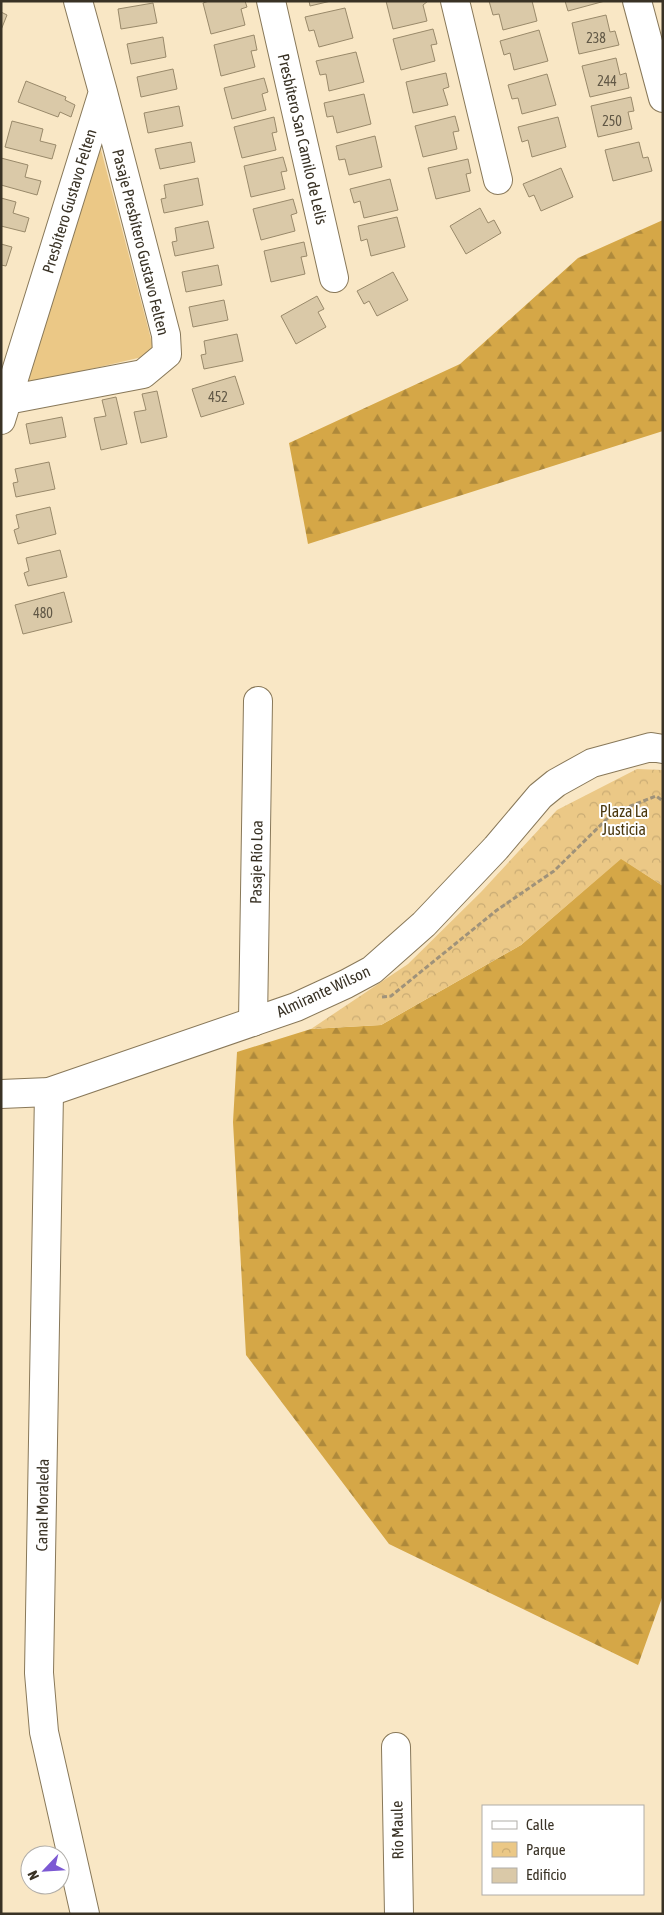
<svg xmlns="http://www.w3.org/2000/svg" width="664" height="1915" font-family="'Asap Condensed',sans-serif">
	<defs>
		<pattern id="forest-firs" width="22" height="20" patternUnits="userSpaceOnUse" patternTransform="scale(1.25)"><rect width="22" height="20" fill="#d5a747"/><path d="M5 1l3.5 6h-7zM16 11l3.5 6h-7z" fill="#ae893b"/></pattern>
		<pattern id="park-crowns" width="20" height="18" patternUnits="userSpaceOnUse" patternTransform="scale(1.25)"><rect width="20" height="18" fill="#ebc886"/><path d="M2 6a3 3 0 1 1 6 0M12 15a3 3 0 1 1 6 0" fill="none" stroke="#caac74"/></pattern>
	</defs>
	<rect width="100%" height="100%" fill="#f9e7c5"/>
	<path fill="#ebc886" d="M100 146 155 354 27 384Z"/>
	<path fill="url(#forest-firs)" d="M663 220V431L308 544 289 443 460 364 578 258Z
		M621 858 663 886V1595L638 1665 389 1544 246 1355 233 1122 237 1052 311 1029 381 1025 521 945Z"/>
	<path fill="url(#park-crowns)" d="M637 769 663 770V886L621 859 521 945 381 1025 311 1029 408 964 481 892 557 810Z"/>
	<path fill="#dac9a8" stroke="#99896a" d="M209 1H245L247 7 241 9 245 25 211 34 203 3Z
		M309 1H331L310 6Z
		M386 1H428L423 5 427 21 393 29Z
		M489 1H532L537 21 503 30 499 14 493 15Z
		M565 1H605L568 11Z
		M153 3 157 23 121 29 118 9Z
		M345 8 353 38 319 47 314 30 309 31 305 17Z
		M1 12 7 15 1 30Z
		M606 15 610 32 615 31 619 45 579 54 572 23Z
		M433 29 437 44 431 45 435 61 401 70 393 39Z
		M539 30 548 61 514 70 510 53 504 55 500 41Z
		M254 35 257 50 251 51 255 67 221 76 214 45Z
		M163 37 166 57 131 64 127 44Z
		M356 52 364 82 329 91 326 74 320 75 316 61Z
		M616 58 620 75 626 73 629 88 590 97 582 66Z
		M173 69 177 89 141 97 137 77Z
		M446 73 449 87 443 89 448 105 413 113 406 82Z
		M547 74 556 105 522 114 518 98 512 99 508 85Z
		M264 78 268 92 262 94 266 110 232 119 224 88Z
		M26 81 66 97 65 100 75 105 71 117 60 112 58 117 18 102Z
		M364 94 371 124 337 133 333 116 327 117 324 103Z
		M631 97 634 111 628 112 632 129 598 137 591 106Z
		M179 106 183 126 148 133 144 113Z
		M455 116 459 131 453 132 457 149 423 157 415 126Z
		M274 117 277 132 272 133 276 150 242 158 234 127Z
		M558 117 566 147 532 157 528 140 522 142 518 127Z
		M12 121 43 129 40 141 56 145 52 159 5 147Z
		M375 136 382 167 349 175 345 159 339 160 336 146Z
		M191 142 195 162 160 169 155 149Z
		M639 142 643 158 648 157 652 171 613 181 605 150Z
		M283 157 287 171 281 172 285 189 251 197 244 166Z
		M1 158 28 165 25 177 41 181 37 195 1 185Z
		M468 159 471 173 466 174 470 191 436 199 428 168Z
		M561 168 573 197 541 211 534 195 529 197 523 184Z
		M198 178 203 205 164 213 161 199 166 198 164 185Z
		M390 179 398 210 364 218 360 201 354 203 350 189Z
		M1 198 16 202 13 213 29 218 25 232 1 226Z
		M293 199 297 213 291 215 295 231 261 240 253 209Z
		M480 208 488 223 494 220 501 233 466 254 450 226Z
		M397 217 405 247 371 256 367 239 361 241 358 226Z
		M208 221 214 248 175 256 172 242 177 241 175 228Z
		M304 242 307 256 301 257 305 274 271 282 264 251Z
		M1 244 12 247 6 266 1 265Z
		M218 265 222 285 186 292 182 272Z
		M393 272 408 300 377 316 369 301 364 304 357 291Z
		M317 296 324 309 318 312 326 327 296 344 281 316Z
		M224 300 228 320 193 327 189 307Z
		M237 334 243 361 204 369 201 355 206 354 204 341Z
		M235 376 244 404 201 417 192 389Z
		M157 391 167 437 141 443 134 412 146 410 142 394Z
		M116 397 127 444 101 450 94 418 106 416 102 400Z
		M62 417 66 437 30 444 26 424Z
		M49 462 55 489 16 497 13 483 18 482 15 469Z
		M50 507 56 534 18 544 14 530 19 528 16 515Z
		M60 550 67 577 28 586 24 573 29 571 26 558Z
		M64 592 72 622 23 634 15 605Z"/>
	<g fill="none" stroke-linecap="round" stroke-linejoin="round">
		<defs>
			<path id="minor" d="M271 1 334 278
				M455 1 498 180
				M637 1 663 98
				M7 400 143 374 167 354 166 335 103 92
				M1 420 103 92 78 1
				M253 1022 258 701
				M49 1092 39 1673 44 1732 85 1914
				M396 1747 399 1914"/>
			<path id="tertiary" d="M1 1094 49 1092 296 1007 346 984 372 970 424 924 496 848 540 796 556 783 592 763 651 747 663 749"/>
		</defs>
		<use href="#minor" stroke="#887859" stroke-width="30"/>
		<use href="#tertiary" stroke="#887859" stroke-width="30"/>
		<path stroke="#9f927a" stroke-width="3" stroke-dasharray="5 2.5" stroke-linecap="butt" d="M382 997 391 996 497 910 554 871 613 813 656 796 663 801"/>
		<use href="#minor" stroke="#fff" stroke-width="28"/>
		<use href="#tertiary" stroke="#fff" stroke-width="28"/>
	</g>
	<g text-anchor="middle" stroke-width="4" stroke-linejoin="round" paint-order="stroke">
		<g font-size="14" fill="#615846">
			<text x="596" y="43">238</text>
			<text x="607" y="86">244</text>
			<text x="612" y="126">250</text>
			<text x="218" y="402">452</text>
			<text x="43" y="618">480</text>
		</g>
		<g font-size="16" fill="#393225" stroke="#fff">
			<text transform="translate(303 139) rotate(77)" y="6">Presbítero San Camilo de Lelis</text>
			<text transform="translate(69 201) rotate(-73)" y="6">Presbítero Gustavo Felten</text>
			<text transform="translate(141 242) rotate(76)" y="6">Pasaje Presbítero Gustavo Felten</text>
			<text transform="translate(256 862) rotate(-89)" y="6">Pasaje Río Loa</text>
			<text transform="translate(323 991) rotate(-25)" y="6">Almirante Wilson</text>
			<text transform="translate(42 1505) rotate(-89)" y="6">Canal Moraleda</text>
			<text transform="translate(397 1830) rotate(-91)" y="6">Río Maule</text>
		</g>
		<g font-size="16" fill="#4b380e" stroke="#fff">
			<text x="624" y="817">Plaza La<tspan x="624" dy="18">Justicia</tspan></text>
		</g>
	</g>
	<rect width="664" height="1915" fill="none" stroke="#393225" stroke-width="5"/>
	<rect x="482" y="1805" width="162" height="90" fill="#ffffff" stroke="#b0ada8"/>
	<rect x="492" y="1821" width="25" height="8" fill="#ffffff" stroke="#b0ada8"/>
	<text x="526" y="1830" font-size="15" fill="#393225">Calle</text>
	<rect x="492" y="1842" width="25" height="15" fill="url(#park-crowns)" stroke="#b0ada8"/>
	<text x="526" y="1855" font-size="15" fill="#393225">Parque</text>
	<rect x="492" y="1868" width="25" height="15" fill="#dac9a8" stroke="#b0ada8"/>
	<text x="526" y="1880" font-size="15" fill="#393225">Edificio</text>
	<g transform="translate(45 1870) rotate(245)"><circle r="24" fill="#ffffff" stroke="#b0ada8"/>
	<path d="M0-4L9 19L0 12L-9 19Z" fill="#7c59d3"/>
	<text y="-8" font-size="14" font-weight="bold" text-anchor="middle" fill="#393225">N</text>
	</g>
</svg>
